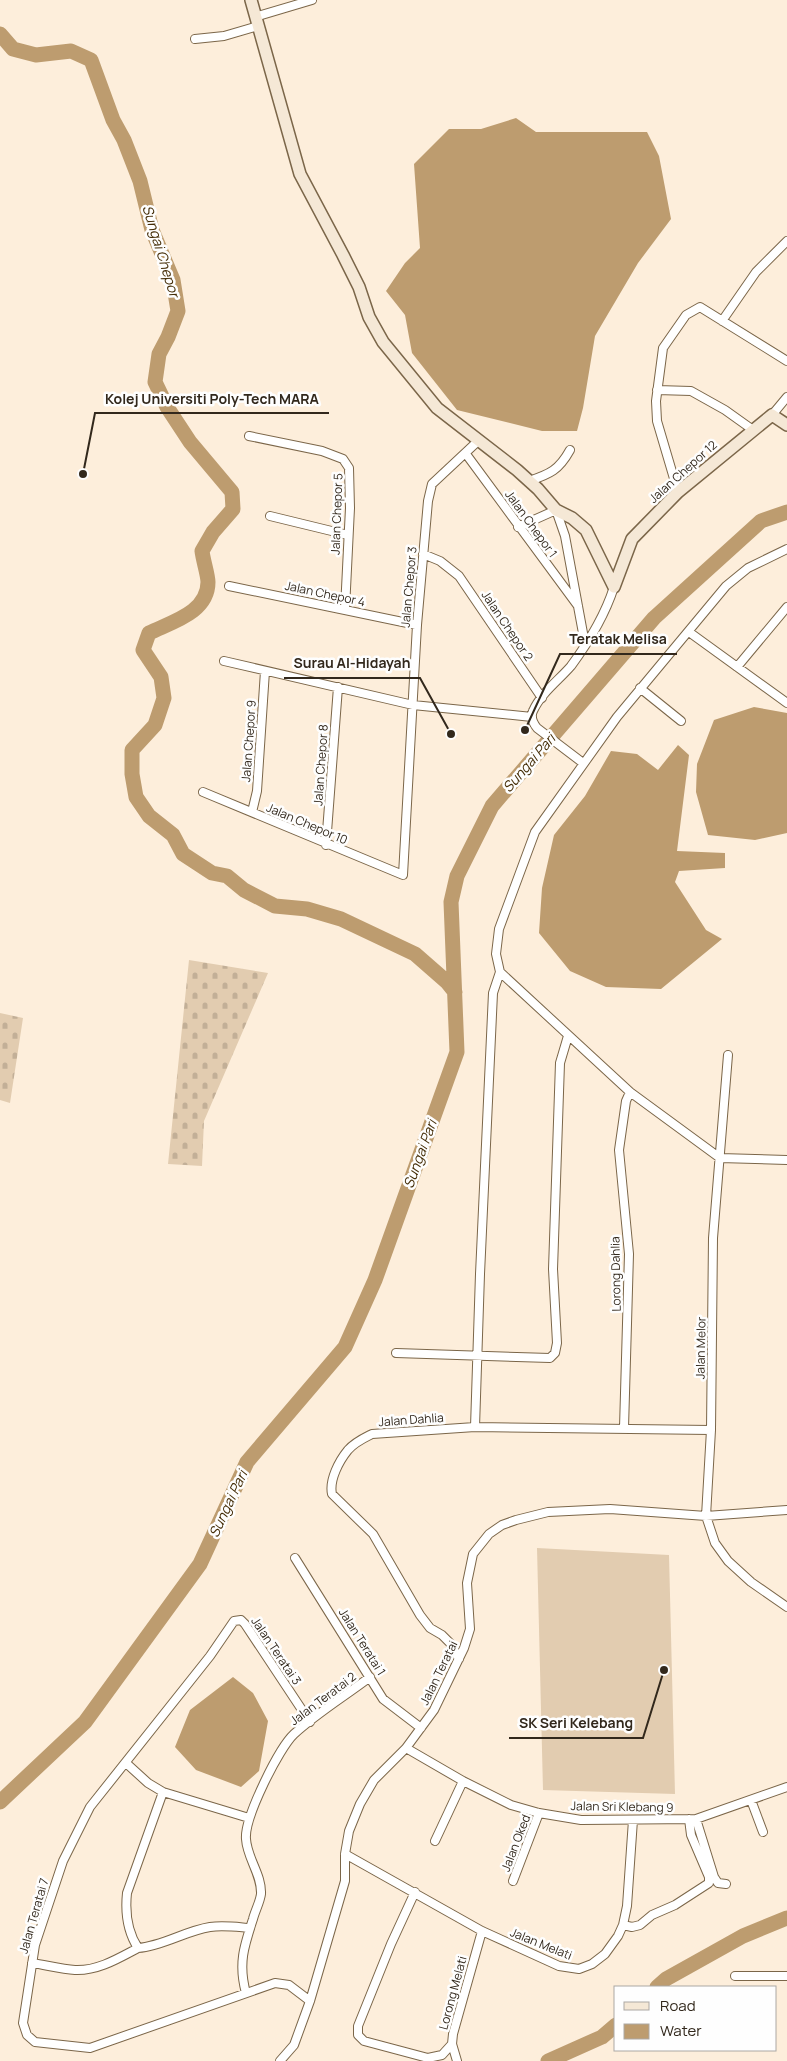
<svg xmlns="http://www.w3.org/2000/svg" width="787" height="2061" font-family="Manrope,sans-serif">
	<defs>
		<pattern id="cemetery-stones" width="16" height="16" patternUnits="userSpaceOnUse" patternTransform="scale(1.25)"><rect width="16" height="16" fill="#e2ccb0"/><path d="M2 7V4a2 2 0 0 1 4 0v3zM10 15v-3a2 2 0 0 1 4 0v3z" fill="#c2af97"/></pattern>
	</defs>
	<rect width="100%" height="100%" fill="#fdeedb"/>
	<path fill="url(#cemetery-stones)" d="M189 960 268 973 204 1121 202 1166 168 1164Z
		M0 1013 23 1018 10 1103 0 1100Z"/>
	<path fill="#e2ccb0" d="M537 1548 669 1555 675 1794 543 1790Z"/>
	<path fill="#bd9c6f" d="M516 118 536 132H647L659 156 671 219 638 263 595 336 583 408 577 431H542L457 410 412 353 405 315 386 291 405 263 420 248 414 164 449 129H481Z
		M754 707 787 713V833L755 840 708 835 696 792 697 764 714 720Z
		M678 745 689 755 677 851 725 853V868L679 871 675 882 706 930 722 939 661 989 606 987 570 971 539 933 542 888 554 835 585 796 611 751 637 754 658 770Z
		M233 1677 253 1693 268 1721 259 1771 241 1787 196 1770 175 1747 190 1710Z"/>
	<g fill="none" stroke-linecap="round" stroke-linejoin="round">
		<path stroke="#bd9c6f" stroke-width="15" d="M0 34 13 49 36 55 71 51 91 60 113 120 124 140 140 181 152 230 173 280 178 311 168 337 159 354 155 382 167 407 190 442 232 492 233 509 213 532 202 551C203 560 208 575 208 582 208 613 171 622 149 633L143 650 161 677 164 698 155 725 132 750V774L136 797 149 816 173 835 183 854 212 873 227 876 244 890 275 906 307 909 341 919 415 954 447 982 455 992
			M0 1802 85 1722 200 1564 247 1462 345 1347 375 1280 457 1052 451 902 457 876 492 806 654 618 761 521 787 512
			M657 1987 666 1979 743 1936 787 1918
			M548 2061 602 2037 616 2025"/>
		<defs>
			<path id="street" d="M255 17 312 0
				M195 39 224 36 258 26
				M722 321 756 272 787 241
				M657 390 691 391 725 410 753 430
				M772 415 787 397
				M249 436 322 451 343 459 349 468 350 508 345 609
				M466 454 578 606
				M529 481C550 474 559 470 570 450
				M678 492 657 421 656 401 663 348 686 315 700 307 787 361
				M270 516 348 535
				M518 527 556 510 565 536 585 644
				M787 549 748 568 726 586 617 717 535 832 499 929 496 954 500 972 630 1092 720 1158 787 1160
				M423 554 440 561 459 576 542 698
				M229 586 417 625
				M689 632 787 703
				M224 661 413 705 532 717
				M737 667 787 607
				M640 688 681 721
				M583 763 537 728C533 723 530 717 533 711 541 693 559 680 571 666 588 643 605 615 614 587
				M203 792 403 875 417 625 428 501 432 484 478 441
				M252 812 257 791 265 671
				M326 845 338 687
				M728 1055 713 1238 711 1430 706 1516 715 1543 728 1561 751 1582 787 1607
				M396 1353 550 1358 555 1353 557 1343 553 1269 560 1063 568 1036
				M475 1427 480 1274 493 993 500 972
				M624 1428 629 1254 619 1150 626 1101 630 1092
				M295 1558 383 1699 421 1728
				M459 1659 451 1644 442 1635 430 1628 420 1615 373 1534 332 1494C329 1480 339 1461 348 1450 355 1442 364 1438 372 1434L475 1427 711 1430
				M310 1722 245 1624 241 1620 234 1621 210 1656 90 1807 63 1861 35 1945 23 2023 27 2035 35 2042 90 2048 275 1983 289 1985 310 2001
				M406 1748 463 1781 511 1805 539 1813 581 1820 696 1819 787 1787
				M126 1763 148 1783 163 1792 249 1818
				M163 1792 127 1893C125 1912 127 1931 138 1948 163 1946 185 1931 210 1927 223 1925 237 1927 250 1928
				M751 1800 763 1832
				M696 1819 714 1877 718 1883 726 1884
				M435 1841 463 1781
				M345 1854 482 1931 559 1966 579 1969 592 1964 605 1954 618 1936 623 1925 627 1906 633 1820
				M513 1881 539 1813
				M415 1892 391 1944 358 2026V2035L364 2041 428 2058 442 2055 452 2044
				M623 1925 632 1927 640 1925 652 1915 675 1905 709 1883V1877L691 1835 689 1819
				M32 1963C46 1965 61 1969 75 1970 98 1971 119 1958 138 1948
				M735 1976H787
				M246 1993C238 1964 244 1946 253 1919 255 1911 260 1902 261 1894 262 1875 247 1858 246 1839 244 1818 279 1748 294 1734 317 1713 345 1696 370 1677
				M280 2061 294 2045 310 2001 345 1881V1854L349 1831 360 1804 374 1780 406 1748 434 1710 464 1648 470 1629 467 1583 473 1554 489 1534 502 1525 516 1520 548 1512 610 1509 706 1516 787 1510
				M457 2061 452 2044 453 2034 482 1931"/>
			<path id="secondary" d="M251 0 300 174 343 255 359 287 369 317 383 342 437 408 517 470 538 489 556 510 572 518 586 530 614 587
				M614 587 632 539 678 492 772 415 787 425"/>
		</defs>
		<use href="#street" stroke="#7b6649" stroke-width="10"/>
		<use href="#secondary" stroke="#7b6649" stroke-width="14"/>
		<use href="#street" stroke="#fff" stroke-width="8"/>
		<use href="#secondary" stroke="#f5e8d6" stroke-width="11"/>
	</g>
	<g text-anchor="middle" stroke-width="5" stroke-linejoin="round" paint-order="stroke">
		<g font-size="12" fill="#32281c" stroke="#fefefe">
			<text transform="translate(683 472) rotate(-42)" y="4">Jalan Chepor 12</text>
			<text transform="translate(337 514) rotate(-88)" y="4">Jalan Chepor 5</text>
			<text transform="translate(531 524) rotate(54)" y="4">Jalan Chepor 1</text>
			<text transform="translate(409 587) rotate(-85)" y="4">Jalan Chepor 3</text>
			<text transform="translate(325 594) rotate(12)" y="4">Jalan Chepor 4</text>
			<text transform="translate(507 626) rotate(56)" y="4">Jalan Chepor 2</text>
			<text transform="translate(249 741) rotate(-86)" y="4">Jalan Chepor 9</text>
			<text transform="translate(321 765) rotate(-86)" y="4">Jalan Chepor 8</text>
			<text transform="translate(307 824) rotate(23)" y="4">Jalan Chepor 10</text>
			<text transform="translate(616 1274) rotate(-91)" y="4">Lorong Dahlia</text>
			<text transform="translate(701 1348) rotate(-89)" y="4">Jalan Melor</text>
			<text transform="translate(411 1420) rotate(-4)" y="4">Jalan Dahlia</text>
			<text transform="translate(362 1642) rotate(58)" y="4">Jalan Teratai 1</text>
			<text transform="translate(276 1651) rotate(56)" y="4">Jalan Teratai 3</text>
			<text transform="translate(439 1673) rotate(-64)" y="4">Jalan Teratai</text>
			<text transform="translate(323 1699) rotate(-37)" y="4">Jalan Teratai 2</text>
			<text transform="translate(622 1807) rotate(1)" y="4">Jalan Sri Klebang 9</text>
			<text transform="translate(516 1843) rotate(-69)" y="4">Jalan Oked</text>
			<text transform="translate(34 1916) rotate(-74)" y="4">Jalan Teratai 7</text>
			<text transform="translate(541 1944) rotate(22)" y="4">Jalan Melati</text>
			<text transform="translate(453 1993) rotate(-75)" y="4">Lorong Melati</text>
		</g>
		<g font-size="14" font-style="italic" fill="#442d07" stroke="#fefefe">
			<text transform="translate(161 251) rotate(73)" y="5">Sungai Chepor</text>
			<text transform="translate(529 763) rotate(-49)" y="5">Sungai Pari</text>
			<text transform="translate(420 1154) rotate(-70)" y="5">Sungai Pari</text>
			<text transform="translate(228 1504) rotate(-65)" y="5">Sungai Pari</text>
		</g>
	</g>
	<path fill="none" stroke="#32281c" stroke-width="2" d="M83 474L95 413H329M525 730L560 654H677M451 734L420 678H284M664 1670L643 1738H509"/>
	<g fill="#32281c" stroke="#fefefe" stroke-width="2">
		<circle cx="83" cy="474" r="5"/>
		<circle cx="525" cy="730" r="5"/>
		<circle cx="451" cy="734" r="5"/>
		<circle cx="664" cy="1670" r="5"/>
	</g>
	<g font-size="14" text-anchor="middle" font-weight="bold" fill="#32281c" stroke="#fefefe" stroke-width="5" stroke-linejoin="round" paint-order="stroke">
		<text x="212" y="404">Kolej Universiti Poly-Tech MARA</text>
		<text x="618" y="644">Teratak Melisa</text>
		<text x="352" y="668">Surau Al-Hidayah</text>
		<text x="576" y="1728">SK Seri Kelebang</text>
	</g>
	<rect x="614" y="1986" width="162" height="65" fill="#fefefe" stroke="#aca8a4"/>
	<rect x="624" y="2002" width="25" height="8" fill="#f5e8d6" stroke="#aca8a4"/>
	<text x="660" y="2011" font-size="15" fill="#32281c">Road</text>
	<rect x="624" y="2024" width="25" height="15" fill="#bd9c6f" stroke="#aca8a4"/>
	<text x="660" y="2036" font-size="15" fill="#32281c">Water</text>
</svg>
